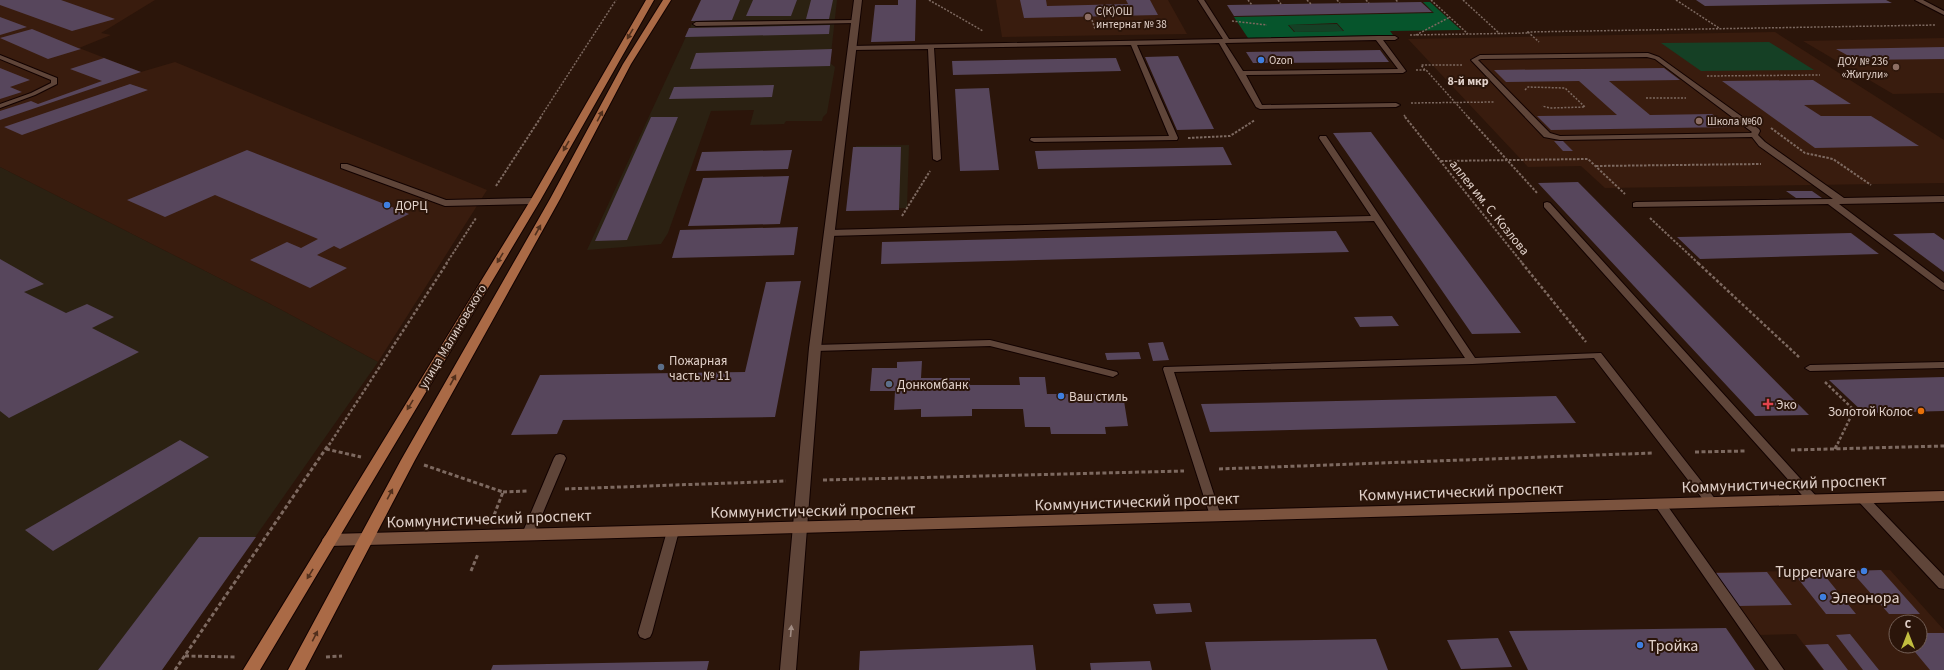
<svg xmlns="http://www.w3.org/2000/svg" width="1944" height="670" font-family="'Source Sans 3',sans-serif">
	<rect width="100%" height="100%" fill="#2b150a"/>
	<path fill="#391c0e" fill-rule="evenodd" d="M17 0H155L101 33 111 35 79 48 141 72 175 62 487 190 378 362 276 307 0 167V5Z
		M996 0H1168L1187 34 1002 37Z
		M1775 32 1944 140V183L1605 188 1581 166 1528 167 1408 39Z
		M1944 38V93L1893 94 1803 41Z
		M1890 570 1944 630V670H1823L1796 634 1759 635 1714 572ZM1896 622H1920V646H1896Z"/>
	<path fill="#2b2112" d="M703 0H837L830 63 835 67 827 113 823 117 822 121H786L784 124 750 125 754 110 711 111 668 233 661 244 587 250Z
		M909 145 907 208 849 210 856 146Z
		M0 167 276 307 378 362 162 670H0Z"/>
	<path fill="#154025" d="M1337 24 1343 31 1295 32 1289 25Z
		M1769 42 1814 70 1701 71 1661 43Z"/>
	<path fill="#06552c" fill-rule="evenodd" d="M1423 2H1430L1461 30 1390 31 1393 35 1248 38 1234 17 1434 13ZM1337 23 1344 31 1294 32 1288 25Z"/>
	<path fill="#57465c" d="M0 0H61L115 19 72 31 0 5Z
		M701 0H740L732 20 691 21Z
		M753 0H797L791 16H746Z
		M811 0H833L829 19H806Z
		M898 0H916L915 41 871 42 875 5H898Z
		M1020 0H1046L1047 6 1128 4 1126 0H1150L1158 15 1024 18Z
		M1696 0H1886L1892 3 1705 6Z
		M1421 2 1432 12 1234 16 1227 5Z
		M0 17 27 27 0 35Z
		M830 25 829 34 685 37 689 28Z
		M32 29 78 48 81 49 48 59 0 38Z
		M1944 47V59L1856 60 1836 49Z
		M832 49 830 66 690 69 696 53Z
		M1380 50 1389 62 1253 63 1246 52Z
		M1178 56 1214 129 1177 130 1145 57Z
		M104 58 141 72 0 120V111L31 101 38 104 102 81 70 69Z
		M1116 58 1121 71 953 75 952 61Z
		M0 68 30 80 10 87 22 92 0 99Z
		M1664 68 1680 80 1609 81 1650 115 1712 114 1730 127 1551 130 1537 116 1617 115 1579 81 1506 82 1494 70Z
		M1813 80 1851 104 1804 105 1821 116H1871L1919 146 1815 148 1722 81Z
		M130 84 148 90 22 135 4 127Z
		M774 85 772 97 669 99 674 87Z
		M989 88 999 170 960 171 955 89Z
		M651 117H678L627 240 595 241Z
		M1371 132 1521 333 1472 334 1333 133Z
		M1554 141H1563L1573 151H1563Z
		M853 147H901L899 210 846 211Z
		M1223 147 1232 165 1038 169 1035 151Z
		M247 150 387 205 409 214 340 249 334 246 317 255 347 268 310 288 250 260 287 242 301 248 318 239 215 195 165 217 127 200Z
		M792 150 788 169 696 171 702 152Z
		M789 176 780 224 688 226 703 178Z
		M1578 182 1809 415 1755 416 1538 183Z
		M1786 191H1812L1822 198H1796Z
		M798 227 794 255 672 258 680 230Z
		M1336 231 1349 252 881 264 882 242Z
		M1851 233 1879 254 1700 259 1677 237Z
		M1934 233 1944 240V272L1893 234Z
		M0 259 44 284 24 292 66 313 87 304 114 317 92 328 139 352 9 418 0 411Z
		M801 281 775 417 563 420 557 434 511 435 540 375 745 372 766 282Z
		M1392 316 1399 326 1360 327 1354 317Z
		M1163 342 1169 360 1153 361 1148 343Z
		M1139 352 1141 359 1107 360 1105 353Z
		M922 361 921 378H970V385H1020L1019 377H1045L1047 394H1098L1100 401H1124L1128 426 1105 427 1106 434H1051L1050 427H1025L1023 409H972V416L921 417V409L894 410 895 391H870L872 368H897V362Z
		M1944 377V411L1864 413 1829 380Z
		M1556 396 1576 423 1210 432 1201 404Z
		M180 440 209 457 53 551 25 530Z
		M199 537H256L162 670H98Z
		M1881 570 1920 614H1889L1851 571Z
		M1792 571H1821L1856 614H1826Z
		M1767 572 1792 605 1738 606 1714 573Z
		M1190 603 1192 612 1156 614 1153 604Z
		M1726 628 1755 670H1528L1509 631Z
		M1920 633H1944V670H1930L1910 646H1920Z
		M1850 634 1879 670H1863L1836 635Z
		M1498 638 1512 667 1461 669 1447 640Z
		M1376 639 1388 670H1211L1205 642Z
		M1828 644 1848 670H1824L1805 645Z
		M1033 645 1036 670H859L860 651Z
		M709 661 707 670H491L493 665Z
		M1150 661 1152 670H1091L1090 663Z"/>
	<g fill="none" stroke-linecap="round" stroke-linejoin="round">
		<defs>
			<path id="service" d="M1198 0H1204L1229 39 1378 36H1395L1398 38 1395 40H1383L1406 71 1403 73 1246 75 1262 105 1396 103 1400 105 1396 107 1260 109 1256 107 1219 43 1137 45 1178 138 1177 140 1034 142 1030 140 1031 138 1169 136 1131 45 934 48 941 159 937 161 933 159 928 49 851 50 848 48 851 46 1223 39ZM1376 40 1398 69 1243 71 1225 43Z
				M1915 0H1923L1944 11V15Z
				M857 20 858 21 855 23 696 26 693 24 696 22Z
				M1648 53 1659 57 1759 129 1760 131 1758 135 1765 142 1844 198 1944 196V202L1839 204 1944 283V290L1941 289 1828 204 1633 207V203L1636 202 1833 199 1759 146 1752 137 1560 140 1544 137 1471 60 1480 55ZM1647 57 1655 59 1752 132 1751 133 1560 136 1550 133 1478 60 1481 59Z
				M0 55 57 78V84L35 95 0 108V104L31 93 51 83V80L0 59Z
				M1320 136H1326L1475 358 1601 353 1716 500 1718 503 1716 506 1712 507 1708 506 1594 358 1472 364 1174 372 1221 516 1219 519 1215 520 1211 519 1163 369 1164 367 1465 358 1374 221 829 236 825 233 829 230 1371 216 1319 138Z
				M341 164H347L446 200 535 198 539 201 535 204 445 206 341 168Z
				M1547 202 1550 203 1817 497 1819 500 1817 503 1813 504 1809 503 1544 207V203Z
				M990 340 1117 372 1118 374 1113 377 990 346 815 351 810 348 815 345Z
				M1944 362V368L1810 371 1805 368 1810 365Z
				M560 454 564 455 566 458 534 534 532 537 528 539 524 537 522 534 554 458 556 455Z
				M1863 495 1867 496 1944 576V589L1939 588 1859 502 1857 499 1859 496Z
				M1660 500 1664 501 1784 670H1769L1656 507 1654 504 1656 501Z
				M673 526 677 528 679 531 652 633 650 637 645 639 640 637 638 633 667 531 669 528Z"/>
			<path id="tertiary" d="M854 0H862L821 348 796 670H780L809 348Z"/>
			<path id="secondary" d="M1944 491V501L330 546 325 544 322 540 325 536 330 534Z"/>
			<path id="trunk" d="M646 0H654L540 201 260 670H243L530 201Z
				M663 0H671L631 64 560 199 415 460 305 670H288L401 460 550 199 623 64Z"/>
		</defs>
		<use href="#service" stroke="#120200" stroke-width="2"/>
		<use href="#tertiary" stroke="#120200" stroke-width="2"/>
		<use href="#secondary" stroke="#120200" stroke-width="2"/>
		<use href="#trunk" stroke="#120200" stroke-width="2"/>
		<path stroke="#7d6960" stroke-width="1.5" stroke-dasharray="2 1.5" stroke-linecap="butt" d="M929 0 983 31
			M1248 0 1252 5
			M1278 0 1281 4
			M1307 0 1311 4
			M1337 0 1340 3
			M1366 0 1369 3
			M1396 0 1398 2
			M1431 0 1468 34
			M1463 0 1500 34
			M1676 0 1719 28
			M1092 20 1095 29
			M1232 21 1267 25
			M1527 32 1936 25
			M1528 32 1539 42
			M1410 35 1529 33
			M1416 35 1450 17
			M1416 70H1426L1469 118
			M1425 70 1421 65H1462
			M1707 76 1820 75
			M1525 90 1528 87 1565 88 1585 107 1550 108 1542 106
			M1646 98H1686
			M1411 103 1494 102
			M1404 115 1406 118
			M540 118 616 0"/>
		<path stroke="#7d6960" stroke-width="2" stroke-dasharray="2.5 1.5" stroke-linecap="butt" d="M1405 117 1523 264
			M1468 117 1538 194
			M1771 128 1805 153 1833 159 1871 185
			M1188 138 1230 136 1255 120
			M1441 161 1588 159 1625 194
			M1596 166 1761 164
			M496 186 541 117
			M902 216 930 171
			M1650 218 1699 264
			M446 264 476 218"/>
		<path stroke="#7d6960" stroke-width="2.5" stroke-dasharray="3 2" stroke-linecap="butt" d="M1522 263 1586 342
			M1698 263 1800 358
			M1825 382 1854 410 1837 445
			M329 445 447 263"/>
		<path stroke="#7d6960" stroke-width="3" stroke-dasharray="4 2.5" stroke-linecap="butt" d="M326 449 361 457
			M1835 449 1837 444
			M1791 450 1944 446
			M1695 452 1746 451
			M424 465 503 492 493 518
			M1219 469 1652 453
			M823 480 1184 471
			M565 489 786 481
			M503 492 528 491
			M471 571 478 554
			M185 656 237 657
			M326 657 342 656
			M175 670 329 444"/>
		<use href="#service" fill="#5f4539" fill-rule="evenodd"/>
		<use href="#tertiary" fill="#5f4539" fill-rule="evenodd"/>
		<use href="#secondary" fill="#7b533e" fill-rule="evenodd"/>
		<use href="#trunk" fill="#aa6a46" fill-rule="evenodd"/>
	</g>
	<defs><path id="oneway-solid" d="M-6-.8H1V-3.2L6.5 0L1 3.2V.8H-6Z"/></defs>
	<g fill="#512f1c">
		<use href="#oneway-solid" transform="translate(630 34) rotate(120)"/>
		<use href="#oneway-solid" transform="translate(600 116) rotate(-62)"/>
		<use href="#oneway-solid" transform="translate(566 146) rotate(120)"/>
		<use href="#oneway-solid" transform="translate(538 230) rotate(-61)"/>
		<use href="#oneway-solid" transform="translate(500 258) rotate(121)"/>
		<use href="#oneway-solid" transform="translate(453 380) rotate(-61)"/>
		<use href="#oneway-solid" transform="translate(410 405) rotate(121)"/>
		<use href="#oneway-solid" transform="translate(390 494) rotate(-62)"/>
		<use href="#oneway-solid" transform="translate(310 574) rotate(121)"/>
		<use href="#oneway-solid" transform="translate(315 636) rotate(-63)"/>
	</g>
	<use fill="#a08b82" href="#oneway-solid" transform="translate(791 631) rotate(-85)"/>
	<g fill="#8d6e63" stroke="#2b150a" stroke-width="1.5">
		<circle cx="1088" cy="17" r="4"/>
		<circle cx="1896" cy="67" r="4"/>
		<circle cx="1699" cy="121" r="4"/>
	</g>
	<g fill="#3f7fe0" stroke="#2b150a" stroke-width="1.5">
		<circle cx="1261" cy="60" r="4"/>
		<circle cx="387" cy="205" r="4"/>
		<circle cx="1061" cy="396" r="4"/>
		<circle cx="1864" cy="571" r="4"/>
		<circle cx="1823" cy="597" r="4"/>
		<circle cx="1640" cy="645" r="4"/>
	</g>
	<g fill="#5c6f8a" stroke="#2b150a" stroke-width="1.5">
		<circle cx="661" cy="367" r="4"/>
		<circle cx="889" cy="384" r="4"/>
	</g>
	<path fill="#e0444e" stroke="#2b150a" stroke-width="1.5" d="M1766 398h4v4h4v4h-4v4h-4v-4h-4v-4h4z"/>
	<circle fill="#e8710a" stroke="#2b150a" stroke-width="1.5" cx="1921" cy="411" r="4"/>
	<g text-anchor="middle" stroke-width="4" stroke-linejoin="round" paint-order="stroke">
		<g font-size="11" fill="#e1d1ca" stroke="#2b150a" text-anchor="start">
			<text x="1096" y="15">С(К)ОШ<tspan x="1096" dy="13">интернат № 38</tspan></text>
			<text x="1269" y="64">Ozon</text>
			<text x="1888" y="65" text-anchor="end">ДОУ № 236<tspan x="1888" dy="13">«Жигули»</tspan></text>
			<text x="1707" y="125">Школа №60</text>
		</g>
		<g font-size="12" font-weight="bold" fill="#e1d1ca" stroke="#2b150a">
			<text x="1468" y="85">8-й мкр</text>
		</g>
		<g font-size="13" fill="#e1d1ca" stroke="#2b150a" text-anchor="start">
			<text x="395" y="210">ДОРЦ</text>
			<text x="669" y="365">Пожарная<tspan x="669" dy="15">часть № 11</tspan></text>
			<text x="897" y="389">Донкомбанк</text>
			<text x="1069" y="401">Ваш стиль</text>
			<text x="1776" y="409">Эко</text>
			<text x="1913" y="416" text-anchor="end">Золотой Колос</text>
		</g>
		<g font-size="13" fill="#e1d1ca" stroke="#2b150a">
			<text transform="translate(1490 207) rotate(51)" y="5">аллея им. С. Козлова</text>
			<text transform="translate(452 336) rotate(-59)" y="5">улица Малиновского</text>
		</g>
		<g font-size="16" fill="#e1d1ca" stroke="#2b150a">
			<text transform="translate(1784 483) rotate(-2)" y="6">Коммунистический проспект</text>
			<text transform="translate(1461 491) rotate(-2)" y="6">Коммунистический проспект</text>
			<text transform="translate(1137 501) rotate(-2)" y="6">Коммунистический проспект</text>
			<text transform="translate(813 510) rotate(-1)" y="6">Коммунистический проспект</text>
			<text transform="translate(489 518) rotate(-2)" y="6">Коммунистический проспект</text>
		</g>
		<g font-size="16" fill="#e1d1ca" stroke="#2b150a" text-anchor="start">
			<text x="1856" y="577" text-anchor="end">Tupperware</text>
			<text x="1831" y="603">Элеонора</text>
			<text x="1648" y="651">Тройка</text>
		</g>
	</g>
	<g transform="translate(1908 634)"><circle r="19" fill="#2b150a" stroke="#746057"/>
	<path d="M0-3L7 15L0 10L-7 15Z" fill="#c2bd3f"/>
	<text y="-6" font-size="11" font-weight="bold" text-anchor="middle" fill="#e1d1ca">С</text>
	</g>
</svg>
